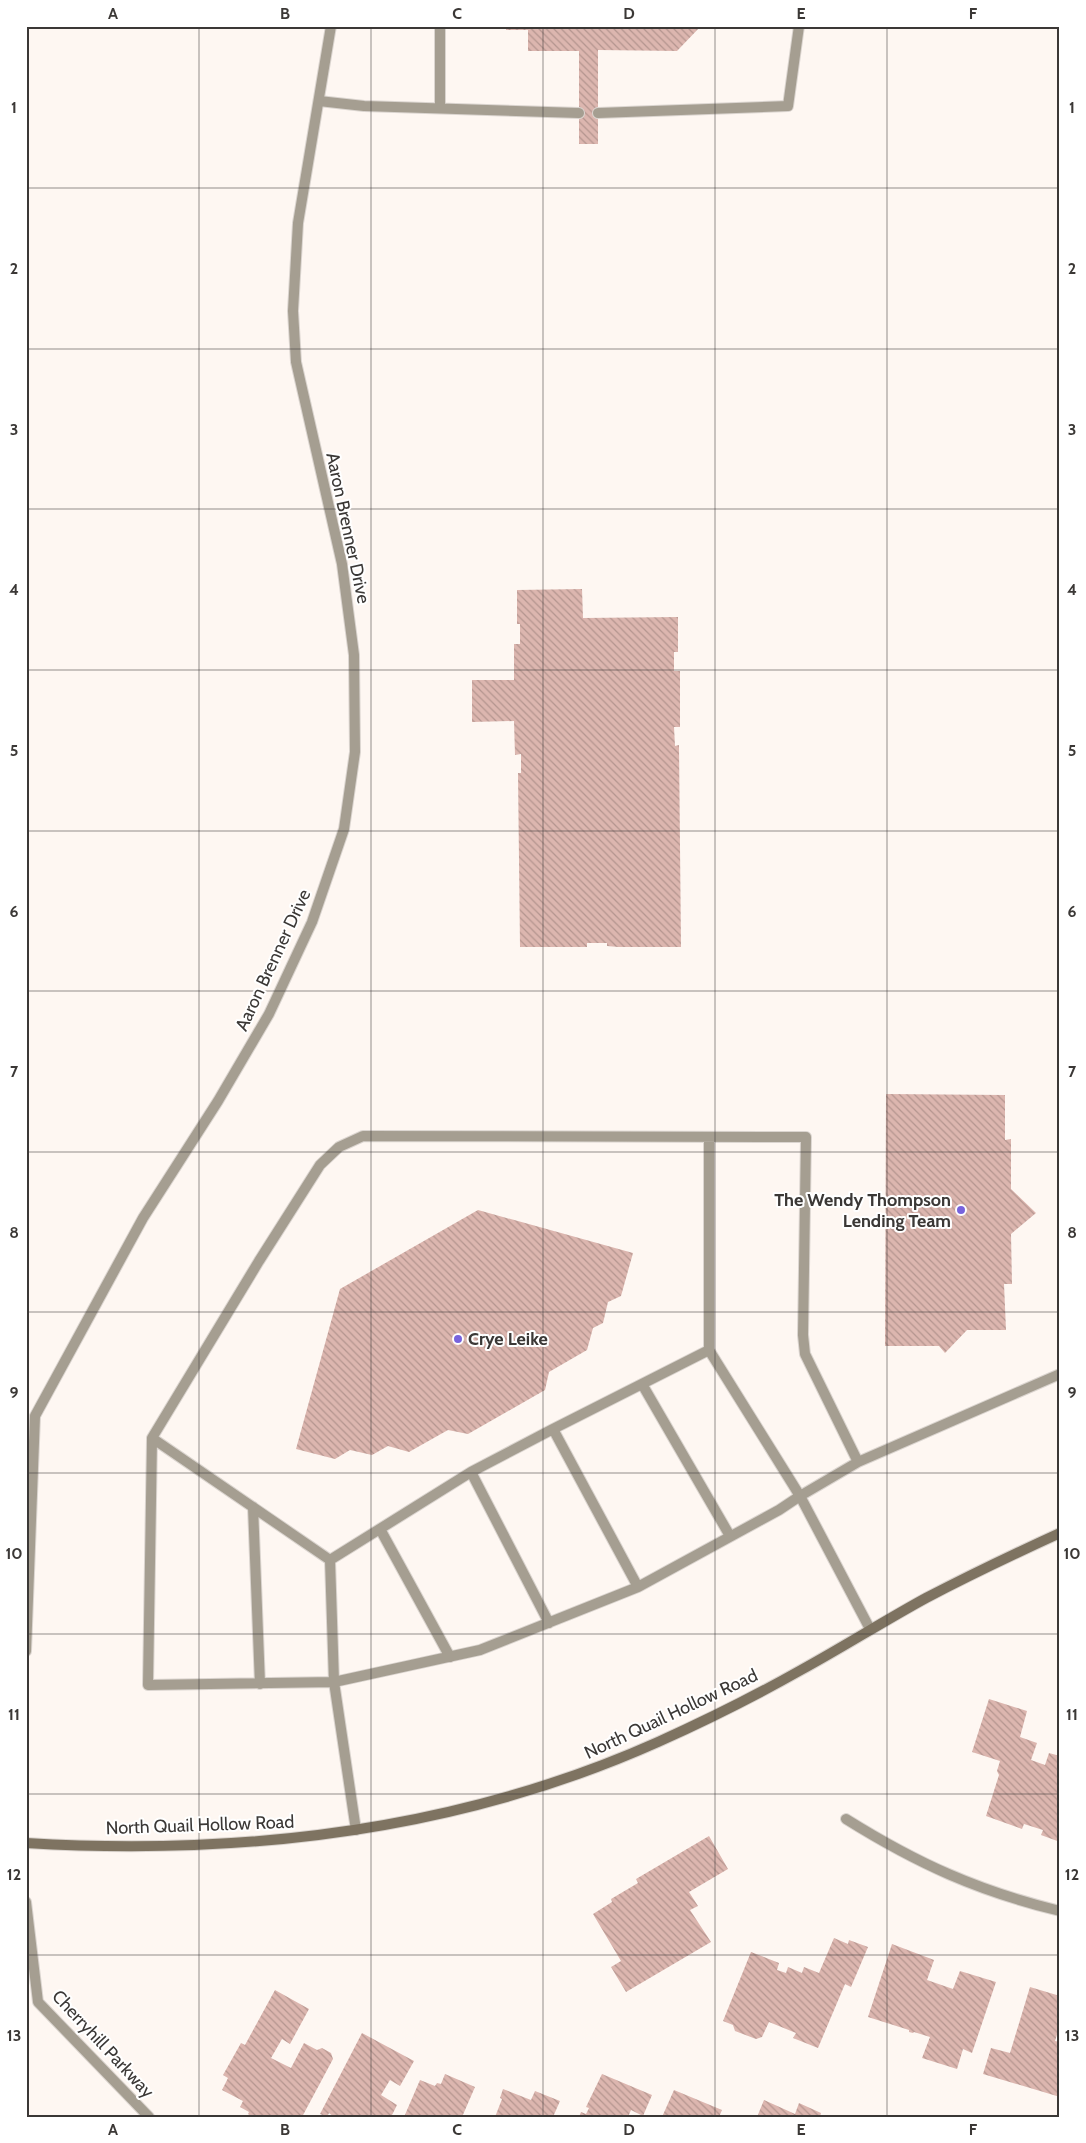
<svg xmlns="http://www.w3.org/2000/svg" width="1086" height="2143" font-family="Cabin,sans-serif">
	<defs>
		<pattern id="building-back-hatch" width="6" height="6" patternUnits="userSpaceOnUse" patternTransform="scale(1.25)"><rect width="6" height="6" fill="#dcb6af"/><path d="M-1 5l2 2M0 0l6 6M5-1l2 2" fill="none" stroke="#b4958f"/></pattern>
	</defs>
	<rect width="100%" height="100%" fill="#fef7f2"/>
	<path fill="url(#building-back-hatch)" d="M506 26H701L677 51 598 50V144H579V51H528V30H506Z
		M582 589 583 618 678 617V652H674V671H680V727H674L675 746 679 745 681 947H618L607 946V943H587V947H520L518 773H521V754L515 755 514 721 472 722V680H514V644H520V624H517V590Z
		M886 1094 1005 1095V1140L1011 1139V1189L1036 1213 1011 1234 1012 1284H1004L1006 1330H967L945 1353 939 1346H885Z
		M478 1210 633 1253 621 1296 608 1302 603 1323 593 1328 587 1350 549 1372 545 1390 468 1434 448 1430 409 1452 388 1446 372 1455 350 1450 335 1459 296 1449 340 1289Z
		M989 1699 1027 1711 1020 1737 1037 1743 1031 1760 1045 1765 1049 1753 1060 1756V1842L1041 1835 1043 1830 1024 1824 1022 1829 986 1816 999 1775 997 1771 1000 1761 972 1752Z
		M709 1836 728 1869 689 1892 698 1906 690 1910 711 1942 626 1992 611 1967 621 1961 593 1914 612 1902 611 1899 638 1883 636 1879Z
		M834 1938 848 1944 849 1940 868 1947 851 1987 845 1984 818 2048 793 2038 796 2033 769 2022 762 2037 756 2039 735 2031 733 2025 723 2021 751 1952 779 1963 777 1970 786 1973 788 1967 802 1973 804 1967 819 1973Z
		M892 1944 934 1960 927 1980 953 1989 960 1971 996 1982 972 2053 963 2049 957 2069 922 2058 930 2037 914 2032 913 2033 909 2032V2030L868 2017Z
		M1030 1987 1060 1996V2025L1055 2041 1060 2042V2097L983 2074 991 2048 1010 2053Z
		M275 1990 309 2009 290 2044 282 2039 271 2058 291 2068 304 2043 317 2050 322 2048 331 2053 333 2059 302 2117H252L248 2114 249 2112 240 2107 243 2101 222 2090 228 2078 223 2075 241 2043 245 2045Z
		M362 2033 414 2061 400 2086 390 2080 381 2095 397 2105 391 2117H334L329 2113 327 2117 320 2114Z
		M445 2074 475 2087 462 2117H413L408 2115 404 2117 420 2080 435 2086 437 2083 441 2084Z
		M602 2074 652 2095 643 2116 631 2110 628 2117H579L581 2112 586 2114 589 2108 586 2107Z
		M503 2089 531 2100 535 2091 560 2101 553 2117H495L502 2099 500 2098Z
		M674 2090 722 2110 719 2117H662Z
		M764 2100 795 2114 799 2103 821 2113 820 2117H757Z"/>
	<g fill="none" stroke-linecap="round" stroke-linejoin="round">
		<defs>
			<path id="lane" d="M440 26V108
				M319 101 364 106 579 113
				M598 113 788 106 799 26
				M709 1137V1350
				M642 1384 730 1536
				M152 1438 148 1685 334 1682 480 1650 638 1587 553 1429 709 1350 800 1496 779 1510 638 1587
				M471 1472 553 1429
				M253 1507 260 1684
				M380 1529 450 1657
				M330 1560 471 1472 549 1623
				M870 1629 800 1496 858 1462 1060 1374
				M356 1830 334 1682 330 1560 152 1438 259 1261 320 1165 339 1147 363 1136 806 1137 803 1335 805 1354 858 1462"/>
			<path id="street" d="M26 1651 35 1416 143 1218 218 1101 269 1014 312 922 344 829 355 752 354 655 342 564 296 362 293 311 298 223 331 26
				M846 1819C918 1864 978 1891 1060 1911
				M26 1902 38 2002 149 2117"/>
			<path id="secondary" d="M26 1843C242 1856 459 1831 658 1742 707 1720 755 1696 801 1670 843 1647 884 1621 926 1598 970 1575 1014 1554 1060 1533"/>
		</defs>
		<use href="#lane" stroke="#dbd5d0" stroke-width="12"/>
		<use href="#street" stroke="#dbd5d0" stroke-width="12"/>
		<use href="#secondary" stroke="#dbd5d0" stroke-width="12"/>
		<use href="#lane" stroke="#a59e91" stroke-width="10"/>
		<use href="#street" stroke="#a59e91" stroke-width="10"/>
		<use href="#secondary" stroke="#7e7361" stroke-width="10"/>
	</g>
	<path fill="none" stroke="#3b3836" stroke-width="1" stroke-opacity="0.55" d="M199 26V2117M371 26V2117M543 26V2117M715 26V2117M887 26V2117M26 188H1060M26 349H1060M26 509H1060M26 670H1060M26 831H1060M26 991H1060M26 1152H1060M26 1312H1060M26 1473H1060M26 1634H1060M26 1794H1060M26 1955H1060"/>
	<g fill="#7763dd" stroke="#fff" stroke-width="2">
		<circle cx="961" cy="1210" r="5"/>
		<circle cx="458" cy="1339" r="5"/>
	</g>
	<g text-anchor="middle" stroke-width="4" stroke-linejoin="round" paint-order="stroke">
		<g font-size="18" fill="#3b3836" stroke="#fff">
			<text transform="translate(348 528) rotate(78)" y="6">Aaron Brenner Drive</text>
			<text transform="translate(273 960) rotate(-65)" y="6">Aaron Brenner Drive</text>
			<text transform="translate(671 1714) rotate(-25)" y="6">North Quail Hollow Road</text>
			<text transform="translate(200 1825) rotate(-2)" y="6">North Quail Hollow Road</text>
			<text transform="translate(103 2044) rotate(47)" y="6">Cherryhill Parkway</text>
		</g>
		<g font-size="18" font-weight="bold" fill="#3b3836" stroke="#fff" text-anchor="end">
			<text x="951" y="1206">The Wendy Thompson<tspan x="951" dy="21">Lending Team</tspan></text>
			<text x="468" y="1345" text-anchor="start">Crye Leike</text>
		</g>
	</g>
	<rect width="1086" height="2143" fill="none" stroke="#ffffff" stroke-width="55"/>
	<rect x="28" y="28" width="1030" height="2088" fill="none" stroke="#3b3836" stroke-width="2"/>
	<g font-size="16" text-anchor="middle" font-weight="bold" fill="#3b3836">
		<text x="113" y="19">A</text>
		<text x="285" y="19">B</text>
		<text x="457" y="19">C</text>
		<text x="629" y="19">D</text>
		<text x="801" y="19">E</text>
		<text x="973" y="19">F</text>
		<text x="14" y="113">1</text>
		<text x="1072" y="113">1</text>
		<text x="14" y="274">2</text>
		<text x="1072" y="274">2</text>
		<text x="14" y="435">3</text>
		<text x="1072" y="435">3</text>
		<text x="14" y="595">4</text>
		<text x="1072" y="595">4</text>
		<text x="14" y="756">5</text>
		<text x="1072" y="756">5</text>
		<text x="14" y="917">6</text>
		<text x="1072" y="917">6</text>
		<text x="14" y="1077">7</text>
		<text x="1072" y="1077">7</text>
		<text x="14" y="1238">8</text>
		<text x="1072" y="1238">8</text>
		<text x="14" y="1398">9</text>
		<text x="1072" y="1398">9</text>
		<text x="14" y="1559">10</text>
		<text x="1072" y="1559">10</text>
		<text x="14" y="1720">11</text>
		<text x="1072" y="1720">11</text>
		<text x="14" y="1880">12</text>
		<text x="1072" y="1880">12</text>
		<text x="14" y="2041">13</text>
		<text x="1072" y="2041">13</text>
		<text x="113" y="2135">A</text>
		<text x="285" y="2135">B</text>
		<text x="457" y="2135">C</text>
		<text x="629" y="2135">D</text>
		<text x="801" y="2135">E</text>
		<text x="973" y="2135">F</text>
	</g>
</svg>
